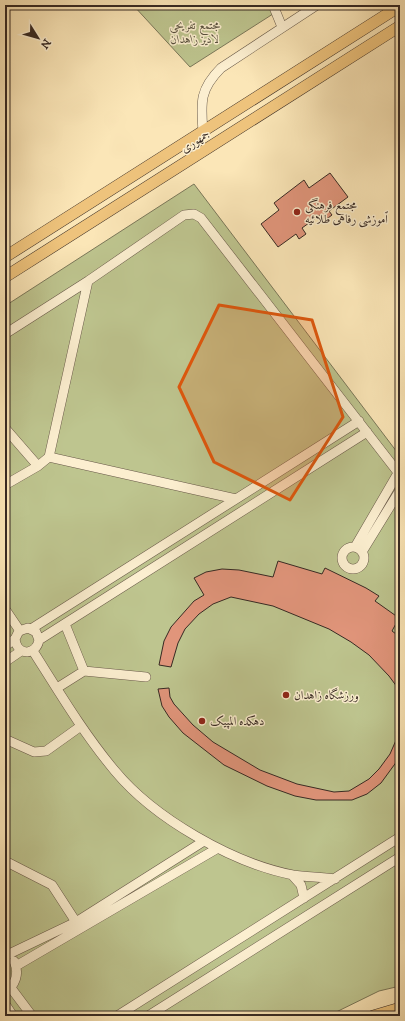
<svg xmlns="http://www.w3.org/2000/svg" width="405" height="1021" font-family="'IM FELL DW Pica',Amiri,serif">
	<rect width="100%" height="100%" fill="#fbe6b7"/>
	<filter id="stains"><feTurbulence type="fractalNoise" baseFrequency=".005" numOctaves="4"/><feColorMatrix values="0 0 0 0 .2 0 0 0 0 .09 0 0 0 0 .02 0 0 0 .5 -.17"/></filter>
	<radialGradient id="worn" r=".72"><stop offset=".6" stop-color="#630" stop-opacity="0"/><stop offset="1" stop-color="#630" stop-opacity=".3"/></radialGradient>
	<path fill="#bec58f" stroke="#7a7759" d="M133 5H287L190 67Z
		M194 184 400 456V986L379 991 328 1016H5V306Z"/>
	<path fill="#e1957b" stroke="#362923" d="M330 173 348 197 329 211 332 215 324 221 320 215 302 228 306 234 299 239 296 234 278 247 261 224 279 210 274 203 304 180 309 188Z
		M278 561 322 574 325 568 366 588 379 596 375 601 399 618 392 631 400 637V691L389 676 369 655 351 642 329 629 273 606 231 597 213 604 199 614 185 629 178 643 171 667 159 665 164 641 171 627 194 601 204 595 194 578 206 572 222 569 239 570 273 577Z
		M169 688 170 697 174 704 193 725 213 742 260 770 297 784 334 792 349 791 369 779 379 769 390 754 400 731V757L381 783 367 794 352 800H316L295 796 267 786 224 765 183 733 169 717 162 706 158 689Z"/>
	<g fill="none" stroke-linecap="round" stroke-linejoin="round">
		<defs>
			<path id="minor" d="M273 5 282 27
				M203 132C201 103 199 90 221 68L317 5
				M5 334 88 281 184 215 194 214 201 218 400 475
				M5 428 38 466
				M49 457 236 499
				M5 485 38 466 49 457 88 281
				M342 558a11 11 0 1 1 22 0a11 11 0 1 1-22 0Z
				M355 547 398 473
				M362 552 400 490
				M5 609 20 631
				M31 629 359 421
				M39 640 36 632 28 628 19 631 15 639C17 656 36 656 39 640L367 432
				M5 646 15 639
				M33 651C59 692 84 734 115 771 154 818 232 863 293 875 306 877 321 877 335 879
				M5 662 21 651
				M84 671 146 677
				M57 688 84 671 65 624
				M5 739 34 752 46 751 81 726
				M5 861 52 885 76 922
				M292 875 301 885 304 898
				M9 954 76 922 204 841
				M16 966 218 848
				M11 988 32 1016
				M5 993C15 985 20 974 14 961
				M5 1004 13 1016
				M117 1016 400 837
				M148 1016 400 857"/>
			<path id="major" d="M5 257 400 6
				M5 277 400 26
				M373 1016 400 1008"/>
		</defs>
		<use href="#minor" stroke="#675848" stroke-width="10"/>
		<use href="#major" stroke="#362923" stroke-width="12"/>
		<use href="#minor" stroke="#fcefd0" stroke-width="9"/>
		<use href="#major" stroke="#eec37c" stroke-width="11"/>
	</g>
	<path fill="#df570d" fill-opacity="0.2" stroke="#df570d" stroke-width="3" stroke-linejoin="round" d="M219 305 312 320 343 417 290 500 214 462 179 387Z"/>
	<g fill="#8f2418" stroke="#fcefd0" stroke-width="1.5">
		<circle cx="297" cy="212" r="4"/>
		<circle cx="286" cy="695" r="4"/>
		<circle cx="202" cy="721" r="4"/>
	</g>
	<g text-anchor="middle" stroke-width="3" stroke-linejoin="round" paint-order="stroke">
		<g font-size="12" font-style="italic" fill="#58503e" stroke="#fcefd0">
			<text x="195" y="29">مجتمع تفریحی<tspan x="195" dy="14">لادیز زاهدان</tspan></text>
		</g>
		<g font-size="12" fill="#362923" stroke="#fcefd0">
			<text transform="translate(195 141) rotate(-33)" y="4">جمهوری</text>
		</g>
		<g font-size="12" fill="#362923" stroke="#fcefd0" text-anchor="start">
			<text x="305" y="209">مجتمع فرهنگی<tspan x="305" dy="14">ٱموزشی رفاهی طلائیه</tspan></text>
			<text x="294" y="699">ورزشگاه زاهدان</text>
			<text x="210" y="725">دهکده المپیک</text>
		</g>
	</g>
	<rect width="405" height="1021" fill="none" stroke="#fbe6b7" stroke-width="20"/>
	<rect x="6" y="6" width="393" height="1009" fill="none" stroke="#362923" stroke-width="2"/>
	<rect x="10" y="10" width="385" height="1001" fill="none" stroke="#362923"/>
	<g transform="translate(38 38) rotate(127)" stroke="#fcefd0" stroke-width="3" paint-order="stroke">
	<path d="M0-3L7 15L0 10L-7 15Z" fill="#362923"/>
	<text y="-6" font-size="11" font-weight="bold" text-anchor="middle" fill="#362923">N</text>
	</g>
	<rect width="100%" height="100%" filter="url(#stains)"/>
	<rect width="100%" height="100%" fill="url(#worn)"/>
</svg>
